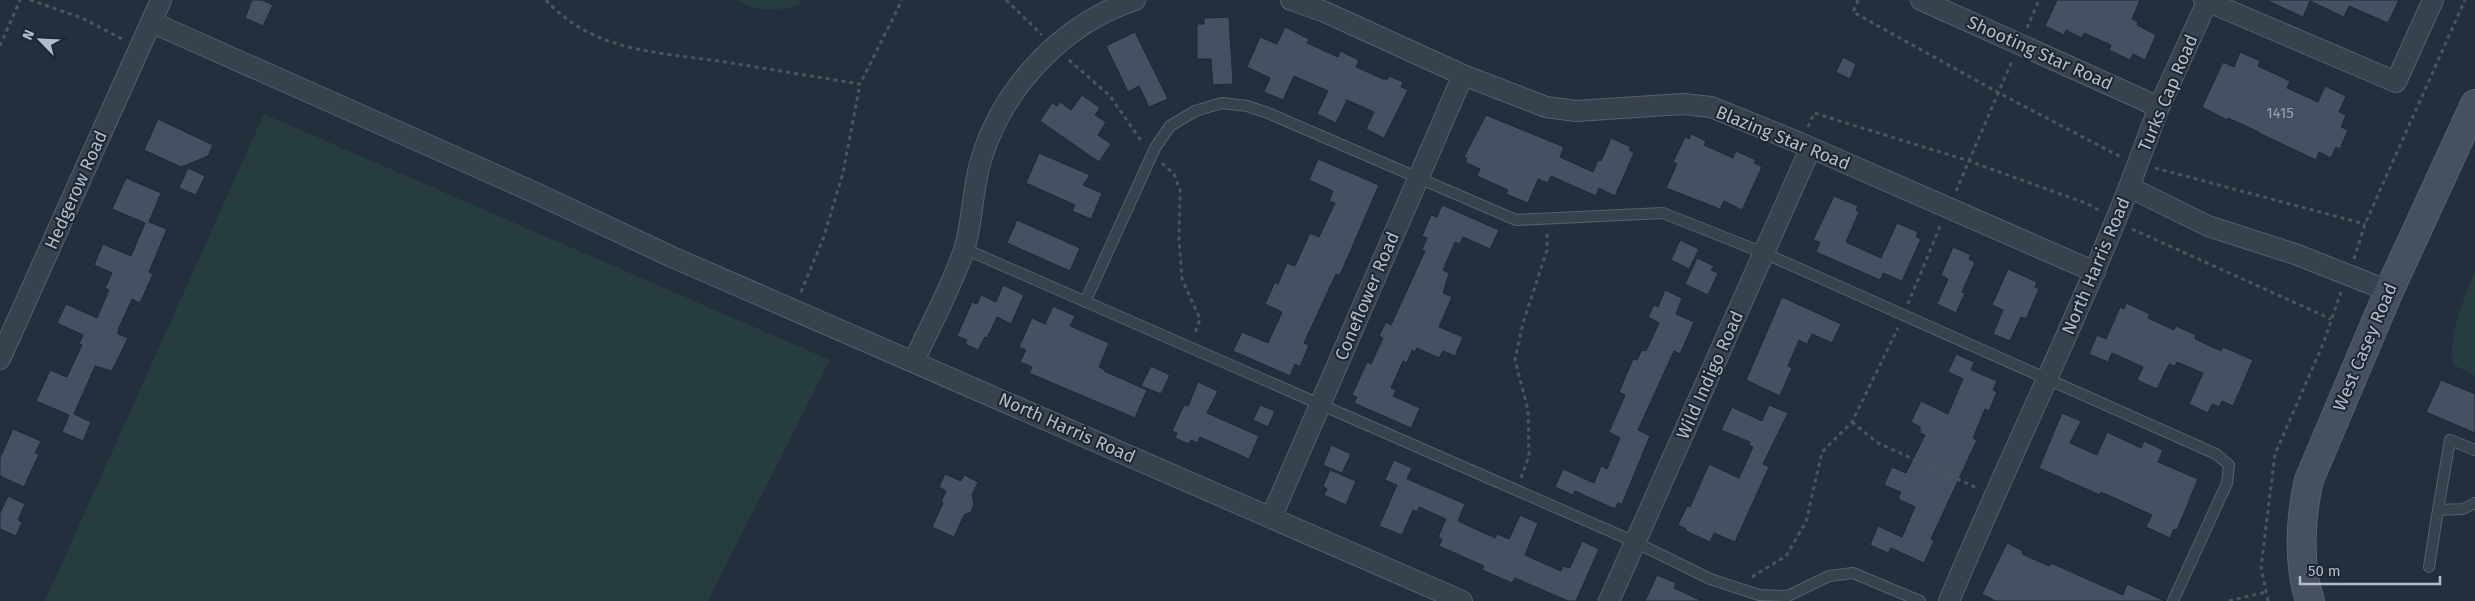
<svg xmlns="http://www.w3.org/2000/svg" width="2475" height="601" font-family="'Fira Sans',sans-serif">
	<rect width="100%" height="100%" fill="#242f3e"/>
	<path fill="#263c3f" d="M738 0H801L798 6C776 10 757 14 738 0Z
		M264 114 830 360 708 601H45Z
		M2475 270V376L2454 365C2446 340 2466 294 2475 270Z"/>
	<path fill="#455162" stroke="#1f2835" d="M252 0H262L273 5 263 26 245 18Z
		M2057 0H2140L2132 19 2138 22 2137 25 2156 35 2145 60 2133 54 2130 60 2109 50 2111 45 2084 33 2082 38 2066 30 2064 35 2045 26Z
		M2266 0H2399L2388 23 2349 6 2344 17 2310 1 2303 17Z
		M1229 17 1233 84 1213 85 1211 59H1197V24H1204V18Z
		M1285 27 1309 39 1307 43 1338 57 1340 51 1359 60 1356 67 1383 79H1388L1389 76 1403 82 1401 87 1408 90 1384 138 1366 129 1374 112 1347 100 1336 123 1317 114 1328 91 1294 76 1283 100 1264 92 1270 78 1247 67 1260 37 1277 44Z
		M1135 32 1168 99 1149 107 1139 86 1128 92 1106 46Z
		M2240 52 2260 61 2258 66 2290 81 2287 88 2318 102 2325 86 2346 96 2339 112 2346 115 2341 127 2348 130 2340 149 2336 147 2331 158 2319 152 2316 160 2259 133V132L2228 118 2227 120 2202 107 2223 62 2234 67Z
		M1843 57 1856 64 1850 79 1836 72Z
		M1082 95 1100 108 1095 115 1106 122 1098 135 1111 144 1099 162 1040 121 1052 103 1057 106 1060 102 1071 110Z
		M1486 115 1564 147 1560 157 1593 172 1598 160 1601 161 1611 138 1631 147 1629 150 1634 153 1615 196 1599 188 1596 196 1551 176 1548 183 1538 179 1528 203 1506 194 1508 190 1477 176 1480 169 1465 162 1467 158 1464 157Z
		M158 119 213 145 208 156 181 167 144 150Z
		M1691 134 1706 141 1704 145 1733 158 1736 151 1756 160 1754 163 1762 167 1742 210 1724 201 1720 209 1666 188 1677 164 1673 162 1685 137 1689 139Z
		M1039 153 1090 175 1083 185 1102 193 1091 219 1072 211 1075 205 1026 183Z
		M1318 159 1379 185 1340 275 1336 274 1304 343 1309 345 1300 367 1295 364 1290 376 1233 351 1242 332 1268 343 1282 312 1265 304 1275 282 1278 284 1287 263 1295 266 1310 233 1319 237 1335 203 1329 201 1333 191 1309 180Z
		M188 168 205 176 196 195 179 188Z
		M126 178 161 193 149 222 167 229 149 272 153 274 140 303 132 299 118 330V334L128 338 112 371 95 366 74 414 91 422 83 441 62 432 69 415 36 401 50 370 67 377 82 345 79 344 83 335 57 323 66 304 97 318 109 290 105 288 112 273 94 265 103 244 131 256 145 223 112 209Z
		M1834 196 1858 206 1856 210 1859 212 1846 242 1881 258 1897 223 1918 232 1916 237 1921 239 1902 281 1883 273 1880 280 1816 252 1820 242 1813 240Z
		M1442 205 1499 230 1490 249 1463 237 1460 244 1455 242 1443 270 1449 273 1443 293 1452 297 1439 327 1463 337 1455 356 1443 351 1439 358 1417 348 1415 352 1412 350 1407 363 1403 361 1391 388 1396 390 1393 396 1420 408 1411 428 1354 403 1357 397 1352 395 1367 362 1371 364 1383 338 1379 336 1386 322 1391 325 1425 251 1422 250 1427 238 1422 236 1431 215 1437 217Z
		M1017 220 1080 248 1070 271 1007 243Z
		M1680 240 1699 249 1689 269 1671 260Z
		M1953 247 1971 255 1969 259 1975 262 1962 292 1965 293 1956 313 1937 304 1948 279 1941 275Z
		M1697 258 1714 266 1711 270 1718 273 1708 295 1685 284Z
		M2008 269 2037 282 2035 287 2039 289 2026 319 2021 317 2010 341 1993 334 2003 310 1992 305Z
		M1003 285 1024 295 1011 324 997 317 987 338 985 337 978 350 965 344 967 340 957 336 972 302 977 304 981 295 996 302Z
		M1665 290 1682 298 1676 314 1694 322 1680 354 1674 351 1638 430 1650 436 1622 504 1618 503 1615 509 1575 491 1573 495 1555 487 1563 469 1594 483 1601 466 1607 469 1620 438 1609 432 1625 395 1619 392 1633 359 1637 360 1642 350 1646 351 1659 323 1648 317 1654 305 1658 307Z
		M1782 297 1841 324 1832 343 1812 334 1807 344 1799 340 1788 366 1792 368 1780 396 1746 380Z
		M2126 303 2150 314 2148 318 2174 330 2176 326 2196 335 2195 339 2221 351 2223 347 2253 360 2233 406 2222 401 2219 407 2212 404 2208 413 2189 404 2203 373 2177 362 2175 366 2169 364 2157 389 2137 380 2143 367 2112 353 2108 362 2089 354 2097 335 2106 339 2120 307 2124 309Z
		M1053 306 1075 316 1070 326 1109 343 1099 367 1105 370 1104 371 1147 390 1135 418 1029 373 1032 367 1020 362 1026 350 1019 347 1032 318 1045 324Z
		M1956 354 1974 362 1971 370 1997 381 1993 390 1997 392 1989 411 1985 409 1973 438 1977 440 1931 539 1934 541 1924 563 1891 548 1888 553 1870 545 1878 526 1902 537 1915 507 1898 499 1901 492 1884 485 1892 467 1906 473 1925 435 1920 433V427L1911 422 1921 401 1948 414 1963 379 1948 372Z
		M1151 366 1170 375 1161 394 1141 386Z
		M2441 380 2475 394V433L2426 412Z
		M1198 382 1218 391 1207 413 1259 436 1249 459 1200 437 1197 443 1191 440 1189 444 1175 438 1177 433 1172 431 1184 405 1188 406Z
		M1260 405 1275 411 1268 427 1253 420Z
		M1769 405 1788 413 1763 464 1769 467 1735 542 1714 533 1710 542 1686 531V529L1678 525 1687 506 1690 507 1709 464 1739 478 1753 447 1749 445 1750 442 1721 430 1732 407 1762 421Z
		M2062 413 2081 421 2070 443 2097 455 2107 432 2141 448 2144 441 2163 450 2158 462 2198 479 2177 530 2174 529 2170 538 2146 527 2152 515 2101 492 2100 495 2039 468Z
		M13 429 41 441 35 453 39 454 24 487 0 476V458Z
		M1331 445 1351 454 1342 473 1323 465Z
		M1394 460 1412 468 1407 479 1465 504 1458 521 1495 538 1497 534 1509 539 1520 515 1538 523 1525 555 1561 571 1563 566 1570 568 1582 541 1599 549 1576 601H1568L1515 578 1512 583 1482 570 1484 566 1439 546 1442 539 1438 537 1446 519 1419 507 1417 512 1413 510 1402 535 1379 526 1397 485 1385 480Z
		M1330 470 1356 481 1346 505 1324 495 1327 489 1323 486Z
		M945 474 961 481 964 475 978 482 972 495 974 504 971 512 964 515 954 537 932 527 943 503 941 502 946 491 939 487Z
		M8 496 25 504 18 520 22 522 16 536 0 529V513Z
		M2007 543 2023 551 2022 554 2049 566 2051 563 2123 595 2127 584 2165 601H1996L1982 594Z
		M1657 575 1676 583 1674 588 1702 601H1645Z"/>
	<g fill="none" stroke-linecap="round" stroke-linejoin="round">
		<defs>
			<path id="lane" d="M965 249 1635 542 1710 579 1759 595 1788 596 1829 576 1853 573 1920 601
				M1085 302 1155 148 1170 126 1195 111 1222 103 1247 106 1268 113 1516 220 1663 213 1764 253 2216 454 2229 465 2227 483 2173 601
				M2438 510 2450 440 2475 450
				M2429 567 2438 510 2463 509 2475 503"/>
			<path id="street" d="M1291 0 1325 12 1463 75 1546 107 1576 111 1683 104 1711 107 1800 143 2095 272
				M1921 0 2159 107
				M2204 0 2396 82 2433 0
				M151 22 529 190 672 257 1462 601
				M2129 187 2159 107 2208 0
				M0 359 161 0
				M914 361C931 324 951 288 964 250 973 222 972 187 982 157 1004 86 1064 23 1135 0
				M1271 518 1463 75
				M1609 601 1810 149
				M1949 601C2007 462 2074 327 2129 187L2208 226 2295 254 2389 291"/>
			<path id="secondary" d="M2310 601C2298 564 2300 518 2309 480L2389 291 2475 104"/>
		</defs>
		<use href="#lane" stroke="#565f6c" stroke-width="12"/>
		<use href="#street" stroke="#565f6c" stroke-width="22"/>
		<use href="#secondary" stroke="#565f6c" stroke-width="30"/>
		<path stroke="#44595c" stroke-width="3" stroke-dasharray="4 4" stroke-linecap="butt" d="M30 0 82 18 124 40
			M546 0C594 53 660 52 725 62 770 69 815 77 860 84L902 0
			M1006 0 1042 35
			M1858 0 1853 12 1999 93 2121 157
			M2027 28 2039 0
			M0 46 20 0
			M1069 60 1110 96 1142 142
			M1808 127 1814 113 1969 161 2088 204 2100 211
			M1162 163 1174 174 1180 190 1179 240 1182 279 1200 319 1194 336
			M2155 168 2365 224
			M1956 191 2012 61
			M2132 229 2331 319
			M2354 259 2365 224 2465 0
			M801 292 823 239 843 173 860 84
			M1908 304 1941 224
			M1852 422 1878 443 1977 488
			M1521 478 1529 456 1528 410 1515 360 1523 323 1547 250V232
			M1752 577 1786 556 1806 522 1822 452 1852 422 1898 328
			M2229 601 2266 592
			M2268 601 2261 567 2275 454 2323 344 2341 292"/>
		<use href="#lane" stroke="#38414e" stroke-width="10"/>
		<use href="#street" stroke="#38414e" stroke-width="20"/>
		<use href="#secondary" stroke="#465061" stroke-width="28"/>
	</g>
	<g text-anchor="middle" stroke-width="4" stroke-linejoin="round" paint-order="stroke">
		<g font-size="15" fill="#98a1af">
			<text x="2280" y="118">1415</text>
		</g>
		<g font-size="18" fill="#b4bcc9" stroke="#1d2633">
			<text transform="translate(2040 53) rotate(24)" y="6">Shooting Star Road</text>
			<text transform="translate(2168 93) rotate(-67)" y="6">Turks Cap Road</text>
			<text transform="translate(1783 138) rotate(22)" y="6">Blazing Star Road</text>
			<text transform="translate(76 190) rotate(-66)" y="6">Hedgerow Road</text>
			<text transform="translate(2096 266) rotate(-67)" y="6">North Harris Road</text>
			<text transform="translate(1367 296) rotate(-67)" y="6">Coneflower Road</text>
			<text transform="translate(2365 347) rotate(-67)" y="6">West Casey Road</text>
			<text transform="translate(1710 375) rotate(-66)" y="6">Wild Indigo Road</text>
			<text transform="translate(1067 428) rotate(24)" y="6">North Harris Road</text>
		</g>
	</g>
	<g transform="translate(40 40) rotate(294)" stroke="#1d2633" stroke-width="4" paint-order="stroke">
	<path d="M0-4L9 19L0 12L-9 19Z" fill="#b4bcc9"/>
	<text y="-8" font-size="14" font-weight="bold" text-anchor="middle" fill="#b4bcc9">N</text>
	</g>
	<path d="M2300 576v8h140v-8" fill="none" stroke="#b4bcc9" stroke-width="2.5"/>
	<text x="2308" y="576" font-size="15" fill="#b4bcc9" stroke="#1d2633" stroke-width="4" paint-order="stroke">50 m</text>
</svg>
